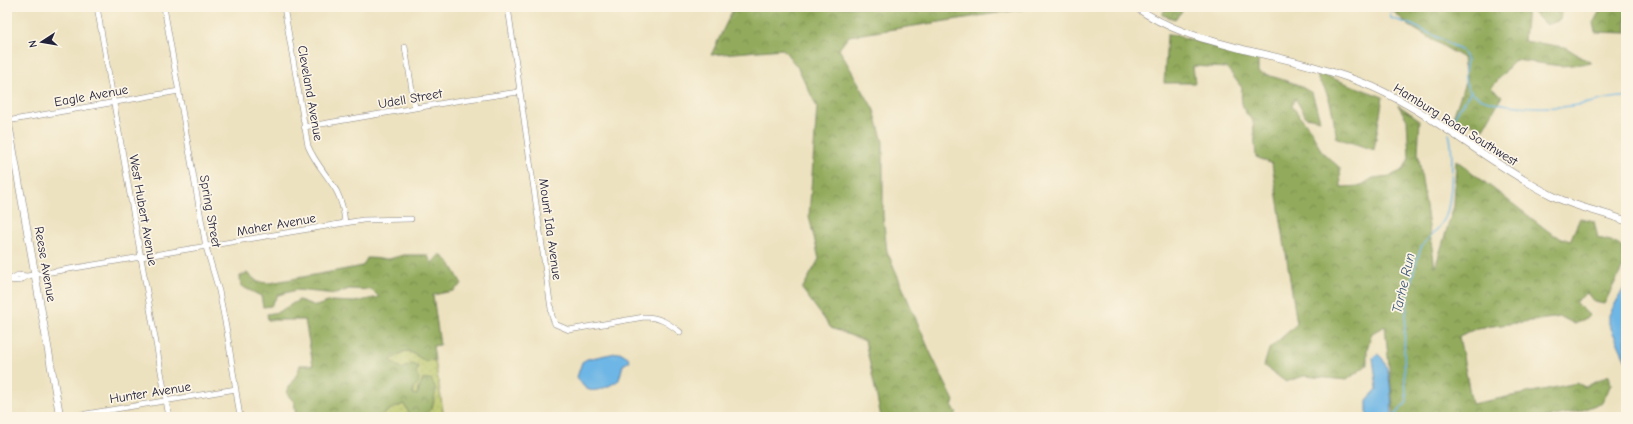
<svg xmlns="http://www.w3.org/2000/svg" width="1633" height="424" font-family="'Comic Neue',sans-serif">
	<defs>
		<pattern id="grass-dots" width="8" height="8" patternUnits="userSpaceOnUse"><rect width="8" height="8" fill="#b8c567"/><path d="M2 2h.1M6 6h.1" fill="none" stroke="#9ea95a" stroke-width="1.8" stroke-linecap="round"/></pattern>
		<pattern id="forest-crowns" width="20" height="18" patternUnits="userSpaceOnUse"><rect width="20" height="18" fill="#92aa5c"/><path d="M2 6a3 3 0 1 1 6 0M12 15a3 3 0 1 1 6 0" fill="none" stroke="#778a4d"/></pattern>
	</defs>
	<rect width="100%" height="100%" fill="#fcf5e5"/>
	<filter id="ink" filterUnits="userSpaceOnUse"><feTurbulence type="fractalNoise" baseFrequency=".025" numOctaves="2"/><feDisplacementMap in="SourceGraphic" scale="8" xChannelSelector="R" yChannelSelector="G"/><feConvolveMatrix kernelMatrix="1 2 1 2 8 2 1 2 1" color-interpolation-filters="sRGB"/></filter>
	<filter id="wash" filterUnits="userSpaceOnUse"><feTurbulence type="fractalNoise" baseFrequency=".012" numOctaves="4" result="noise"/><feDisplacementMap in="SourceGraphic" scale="16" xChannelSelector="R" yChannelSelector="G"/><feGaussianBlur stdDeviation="0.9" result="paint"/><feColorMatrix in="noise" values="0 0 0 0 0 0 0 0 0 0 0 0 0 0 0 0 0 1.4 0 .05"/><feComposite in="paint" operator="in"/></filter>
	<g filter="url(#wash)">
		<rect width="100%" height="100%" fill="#ede2c0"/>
		<path fill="url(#grass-dots)" stroke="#6d7451" d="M409 351 425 361 435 360 444 417H416H420L418 388 417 395 412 394 416 374 412 364 402 369 390 361 402 352Z
			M404 404 411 417H380L391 409Z"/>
		<path fill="url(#forest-crowns)" stroke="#5a664c" d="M734 7H1024V9L849 36 839 49 874 110 883 142V216L887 251 930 352 954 401 952 405 957 413 952 417H881L865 341 831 328 802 289 819 259 809 216 817 107 798 68 783 49 711 55Z
			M1166 7H1186L1175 19 1162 15Z
			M1389 7H1562L1560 20 1547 25 1527 8 1524 41 1565 47 1591 63 1561 66 1515 60 1491 88 1502 96 1483 129 1469 123 1463 131 1451 123 1466 80 1463 58 1408 25Z
			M1602 7H1626V33L1595 32 1593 23Z
			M1167 35H1175L1258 59V72L1296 84 1312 93 1320 120 1306 117 1295 98 1292 106 1311 130 1321 151 1340 168 1341 187 1360 186 1373 178 1390 176 1403 170 1409 158 1407 120 1398 105 1420 120 1418 152 1435 268 1454 206 1456 160 1552 234 1570 241 1580 218 1594 221 1598 238 1611 241 1622 247 1625 263 1604 304 1594 302 1587 293 1575 302 1590 316 1575 324 1561 317 1478 328 1459 336 1472 404 1577 383 1585 387 1609 375 1611 384 1603 402 1580 411 1550 417H1394L1385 326 1372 333 1367 349V365L1347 380 1304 376 1286 382 1264 366 1269 349 1297 324 1272 164 1256 157 1253 121C1242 111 1240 102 1242 88L1227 68 1193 66 1195 83H1164Z
			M1318 73 1383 97 1374 150 1337 138C1333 119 1332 94 1318 80Z
			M440 254 450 263 462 284 453 291 433 295 440 345 433 346 435 360 425 361 409 351 402 352 390 361 402 369 412 364 418 366 416 374 419 378 418 384 414 387 413 394 417 395 423 379H431L436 389 432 409C424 414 420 417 411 417L404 404 391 409 380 417H296L294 402 287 394C290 380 297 379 300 365H313L305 320H268L267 314 278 312 299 300 316 306 331 301 354 302 379 297 372 290 349 289 336 294 296 290 278 295 271 306 263 307 261 296 241 286 240 276 247 273 258 282 270 283 363 266 367 258 389 259 403 255H427L432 263Z"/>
		<path fill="#6db6e5" stroke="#486c90" d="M1626 284V361L1609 324V315Z
			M620 352 628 357 630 361 623 365 619 380C612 385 595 394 587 389 583 387 580 381 577 377L582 362 587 359Z
			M1377 354C1392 361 1391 401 1392 417H1367V400L1377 389 1373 358Z"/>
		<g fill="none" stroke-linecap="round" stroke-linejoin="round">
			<path stroke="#6db6e5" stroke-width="1.5" d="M1395 7 1390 14 1391 18 1412 25 1447 42 1462 51 1467 60C1465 70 1462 83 1471 92 1489 109 1554 109 1578 105 1593 103 1610 96 1626 97
				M1450 128 1457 112 1471 91
				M1393 417 1407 402C1402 356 1402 311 1415 266 1417 260 1419 252 1422 246 1429 236 1440 229 1445 218 1452 203 1454 150 1449 134"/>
		</g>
	</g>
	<g filter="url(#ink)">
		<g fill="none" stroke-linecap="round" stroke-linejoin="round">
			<defs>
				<path id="minor" d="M97 7 169 417
					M164 7 206 247 219 291 227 332 240 417
					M284 7 308 146C315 163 328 176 337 192 342 202 344 212 345 223
					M508 7 552 316 555 324 569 330 644 317C660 317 668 323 680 332
					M405 47 415 108
					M7 121 179 91
					M304 127 456 101 519 92
					M7 280 19 281 27 276 363 220 411 219
					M9 280 18 275 27 276
					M68 417 236 389"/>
				<path id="tertiary" d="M1136 7C1172 33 1212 41 1254 52 1294 61 1335 71 1373 87 1436 115 1488 163 1549 194 1573 207 1600 211 1626 221
					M7 115 60 417"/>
			</defs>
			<use href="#minor" stroke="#88827e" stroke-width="6"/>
			<use href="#tertiary" stroke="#88827e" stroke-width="8"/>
			<use href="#minor" stroke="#fff" stroke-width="5"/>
			<use href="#tertiary" stroke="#fff" stroke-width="7"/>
		</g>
	</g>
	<g text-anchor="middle" stroke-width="3.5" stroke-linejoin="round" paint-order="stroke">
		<g font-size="13" fill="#22223b" stroke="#fcf5e5">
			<text transform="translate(311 93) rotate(80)" y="5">Cleveland Avenue</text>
			<text transform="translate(91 95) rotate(-10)" y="5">Eagle Avenue</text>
			<text transform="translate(410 98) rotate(-10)" y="5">Udell Street</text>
			<text transform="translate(1456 124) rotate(32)" y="5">Hamburg Road Southwest</text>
			<text transform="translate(144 210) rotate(80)" y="5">West Hubert Avenue</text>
			<text transform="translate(211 211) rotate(80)" y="5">Spring Street</text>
			<text transform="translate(276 224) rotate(-10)" y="5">Maher Avenue</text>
			<text transform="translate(551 229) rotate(82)" y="5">Mount Ida Avenue</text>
			<text transform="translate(46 264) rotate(80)" y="5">Reese Avenue</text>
			<text transform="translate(150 392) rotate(-9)" y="5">Hunter Avenue</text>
		</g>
		<g font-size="14" font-style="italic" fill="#3c5676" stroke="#fcf5e5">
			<text transform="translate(1403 283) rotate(-77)" y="5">Tarhe Run</text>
		</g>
	</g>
	<rect width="1633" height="424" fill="none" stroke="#fcf5e5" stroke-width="24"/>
	<g transform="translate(42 42) rotate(258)" stroke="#fcf5e5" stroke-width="3" paint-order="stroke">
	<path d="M0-3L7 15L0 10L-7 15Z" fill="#22223b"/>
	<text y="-6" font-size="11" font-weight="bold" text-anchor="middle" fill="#22223b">N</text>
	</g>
</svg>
